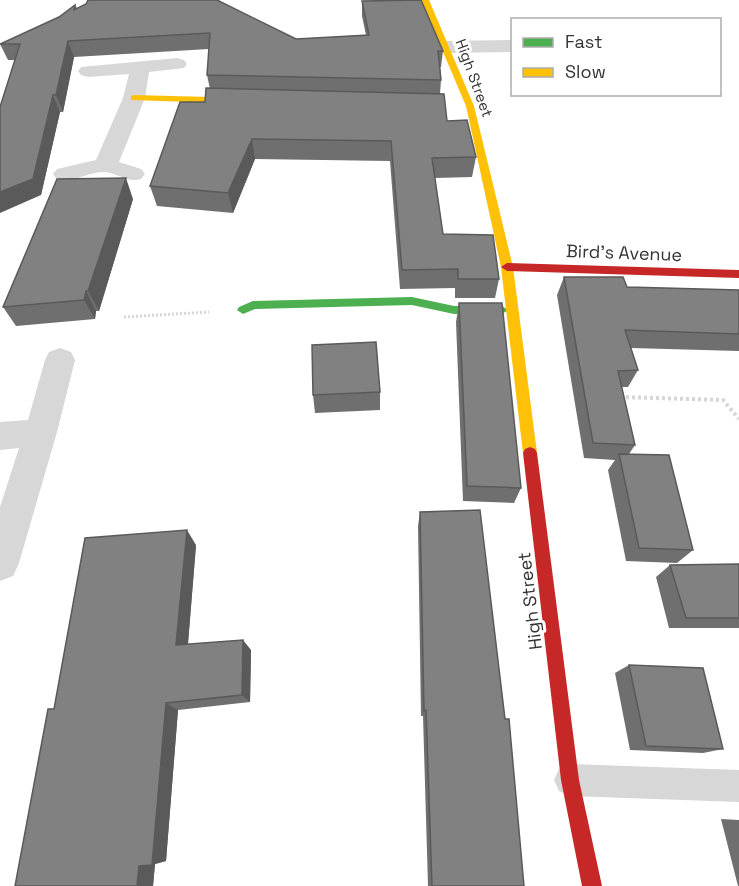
<svg xmlns="http://www.w3.org/2000/svg" width="739" height="886" font-family="'Space Grotesk',sans-serif">
	<rect width="100%" height="100%" fill="#fff"/>
	<g fill="none" stroke-linecap="round" stroke-linejoin="round">
		<path stroke="#d6d6d6" stroke-width="3" stroke-dasharray="2 2" stroke-linecap="butt" d="M124 317 209 312"/>
		<path stroke="#d6d6d6" stroke-width="4" stroke-dasharray="3 3" stroke-linecap="butt" d="M620 397 723 400 739 419"/>
		<path fill="#d7d7d7" fill-rule="evenodd" d="M570 764 739 770V802L570 796 559 791 554 780 559 769Z"/>
		<path fill="#d7d7d7" fill-rule="evenodd" d="M512 40V52L445 53 438 51 435 47 438 43 445 41Z
			M177 58 184 60 187 64 184 68 149 72 145 98 119 162 141 169 145 174 141 179C127 183 118 173 104 172 88 172 73 183 57 179L53 174 57 169 96 160 123 98 129 74 88 77 81 75 78 71 81 67Z
			M60 348 71 352 75 360 57 432 19 563 13 576 0 581V507L19 448 0 450V422L28 420 45 360 49 352Z"/>
		<path fill="#4caf50" fill-rule="evenodd" d="M412 297 454 306H502L508 310 502 314H454L412 305 255 309 243 314 237 310 239 307 253 301Z"/>
		<path fill="#ffc107" fill-rule="evenodd" d="M421 0H429L474 106 513 267 537 453 535 457 530 459 525 457 523 453 501 267 466 106Z
			M134 95 249 98 253 101 249 104 131 100V96Z"/>
		<path fill="#c62828" fill-rule="evenodd" d="M507 263 739 270V278L507 271 501 267Z
			M530 447 535 449 537 453 579 780 602 886H582L561 780 523 453 525 449Z"/>
	</g>
	<path fill="#6f6f6f" d="M362 1 443 51 441 67H440L441 80 440 94 447 121 476 157 472 177 435 178 443 234 499 279 495 298H455V288L400 289 390 161 255 159 233 213 157 206 150 186 205 102 210 89 207 75 209 49 74 57 63 112H60L41 195 15 60H8L0 44 59 17 75 5 77 8 296 39 366 35 362 16Z
		M133 199 99 311H96L95 319 16 326 3 307Z
		M564 277 627 287 739 290V351L631 348 638 370 628 387H622L635 445 629 454 693 550 677 563 626 561 608 470 615 460 584 458 557 295Z
		M459 303 521 488 514 503 463 501 456 322Z
		M380 392V410L315 413 313 395Z
		M420 512 524 886H428L423 716H421L418 526Z
		M196 545 188 644 251 650 250 702 178 710 166 861 155 864 153 886H15L54 709Z
		M739 564V628H669L656 577 670 565Z
		M629 665 723 749 703 753 630 750 615 673Z
		M721 819 739 820V886H738Z"/>
	<path fill="#5a5a5a" d="M68 41 74 57 63 112 56 95Z
		M53 95 60 112 41 195 0 213V192Z
		M252 139 255 159 233 213 228 193Z
		M126 178 133 199 99 311 88 291Z
		M86 291 96 311 95 319 84 300Z
		M187 530 196 545 187 655 176 645Z
		M243 640 251 650 250 702 242 695Z
		M166 703 178 710 166 861 155 864 153 886H137L139 866Z"/>
	<path fill="#818181" stroke="#5a5a5a" stroke-width="1.5" d="M88 0H217L296 39 369 35 362 1 421 0 443 51H438L441 80 207 75 210 33 68 41 56 95H53L33 179 0 192V107L20 44H0L59 17 75 5 74 10 86 4Z
		M206 88 444 94 447 121 467 120 476 157 432 158 443 234 493 235 499 279H458V269L402 270 391 141 252 139 228 193 150 186 180 102H205Z
		M126 178 88 291H86L84 300 3 307 57 179Z
		M564 277H623L627 287 739 290V334L625 330 638 370 618 371 635 445 593 443Z
		M459 303H502L521 488 467 486Z
		M376 342 380 392 313 395 312 345Z
		M619 454 669 455 693 550 639 548Z
		M480 510 505 719H509L524 886H432L426 710 424 711 420 512Z
		M187 530 176 645 243 640 242 695 166 703 152 865 139 866 137 886H15L48 709H54L85 538Z
		M739 564V618H686L670 565Z
		M629 665 703 668 723 749 646 746Z"/>
	<g text-anchor="middle" stroke-width="6" stroke-linejoin="round" paint-order="stroke">
		<g font-size="15" fill="#333" stroke="#fff">
			<text transform="translate(474 78) rotate(70)" y="5">High Street</text>
		</g>
		<g font-size="18" fill="#333" stroke="#fff">
			<text transform="translate(624 253) rotate(2)" y="6">Bird's Avenue</text>
			<text transform="translate(530 601) rotate(-97)" y="6">High Street</text>
		</g>
	</g>
	<rect x="511" y="18" width="210" height="78" fill="#ffffff" stroke="#adadad" stroke-width="1.5"/>
	<rect x="523" y="38" width="30" height="9" fill="#4caf50" stroke="#adadad" stroke-width="1.5"/>
	<text x="565" y="48" font-size="18" fill="#333333">Fast</text>
	<rect x="523" y="68" width="30" height="9" fill="#ffc107" stroke="#adadad" stroke-width="1.5"/>
	<text x="565" y="78" font-size="18" fill="#333333">Slow</text>
</svg>
